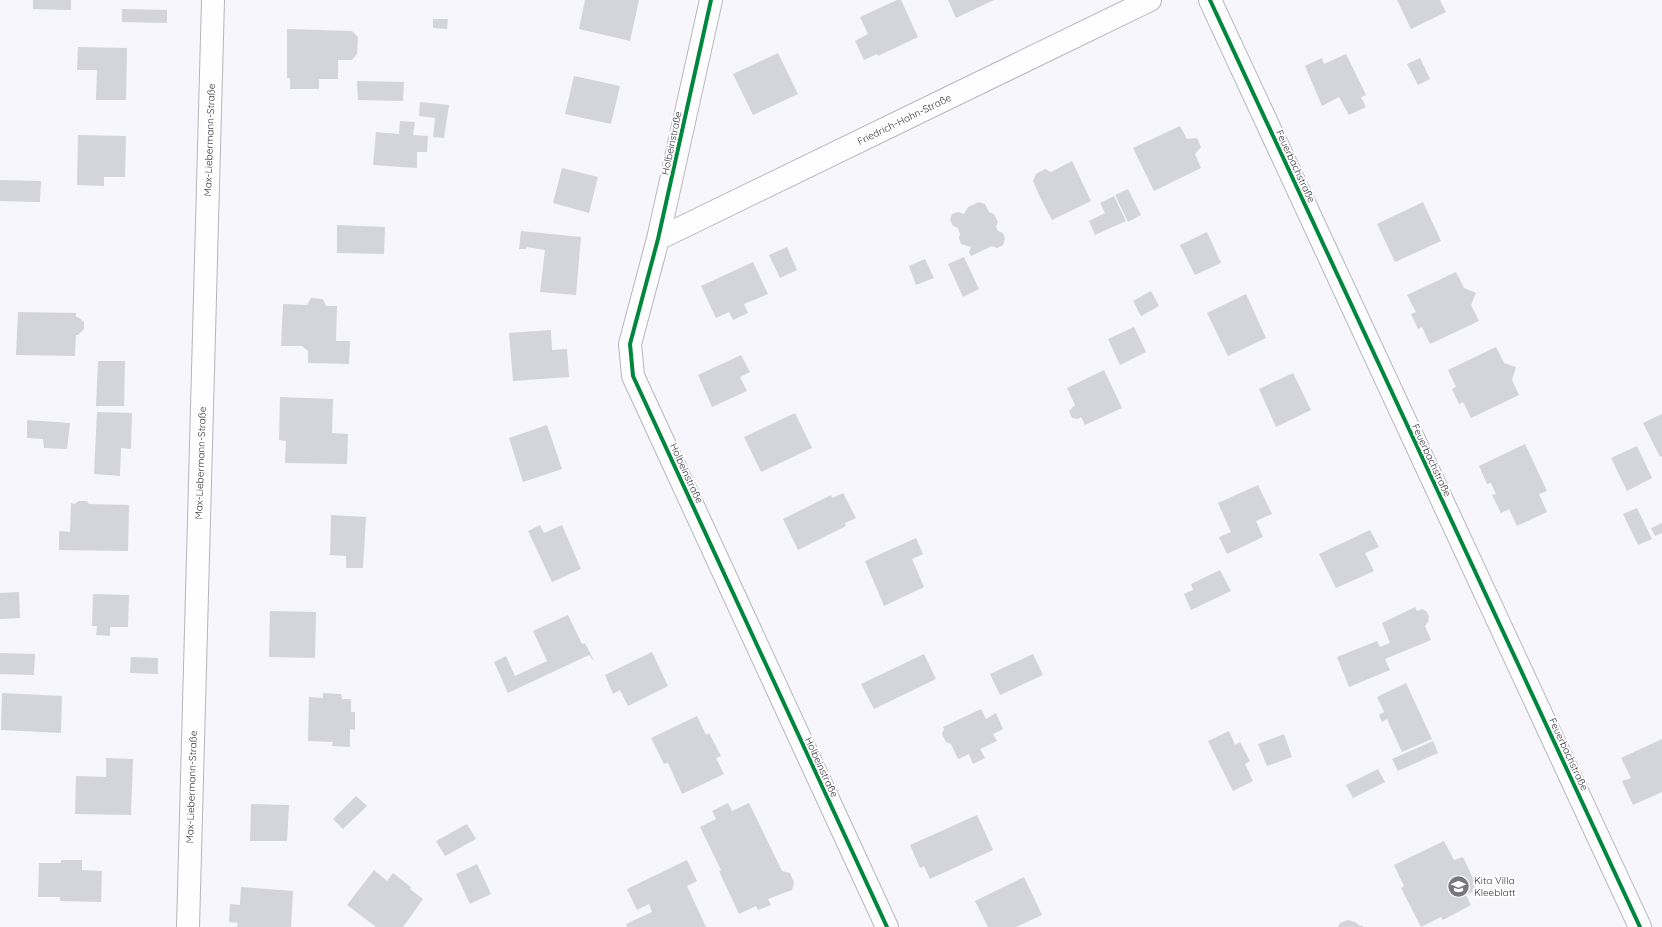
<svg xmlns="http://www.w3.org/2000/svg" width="1662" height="927" font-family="Quicksand,sans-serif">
	<rect width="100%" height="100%" fill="#f7f6fc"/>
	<path fill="#d4d4db" d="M33 0H71V10L33 9Z
		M585 0H639L630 41 579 29Z
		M897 0H901L918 37 878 56 877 54 864 60 855 41 868 34 860 17Z
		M948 0H994L956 18Z
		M1397 0H1440L1446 12 1411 29Z
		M122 9 167 10V23L122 22Z
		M433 19H448L447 29 433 28Z
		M287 29 352 31 358 37 357 54 352 60H338V79H319V89H290V78H287Z
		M78 47 127 48 126 100H96L97 70H77Z
		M778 53 798 94 753 115 733 74Z
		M1346 54 1366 95 1361 97 1366 107 1349 115 1339 97 1322 106 1305 66 1322 58 1324 64Z
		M1420 58 1430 79 1418 85 1407 64Z
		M574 76 620 86 611 124 565 114Z
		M357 81 404 82 403 101 358 100Z
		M420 102 449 105 444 138 433 137 435 118 419 116Z
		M400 121 415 122 413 135 428 136 427 152H417V168L373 165 376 132 399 134Z
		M1180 126 1187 139 1197 138 1201 147 1195 154 1201 168 1154 191 1133 148Z
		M78 135 126 136 125 177H104V186L77 185Z
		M1072 161 1091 201 1052 220 1039 195 1033 181 1036 174 1045 169 1051 172Z
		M562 168 598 177 589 213 553 203Z
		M0 180 41 181 40 202 0 201Z
		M1128 189 1141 215 1128 222 1115 195Z
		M1114 196 1126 221 1095 235 1089 221 1105 213 1100 203Z
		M979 202 985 204 989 212 994 214 998 222 996 227 998 231 1003 233 1005 239 1003 245 997 248 992 246 971 256 969 252 971 247 961 244 959 238 960 234 958 228 953 226 950 220 952 214 958 212 964 214 968 207Z
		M1423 202 1441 241 1395 262 1377 224Z
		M337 225 385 227 384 254 337 253Z
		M521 231 581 237 576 295 540 292 545 250 527 247 526 249H519Z
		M1207 232 1221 263 1195 275 1180 245Z
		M787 247 797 270 780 278 769 255Z
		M964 257 979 289 963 297 948 264Z
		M925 259 934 278 916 285 909 266Z
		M753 262 768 294 744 304 748 313 733 320 729 312 716 318 701 286Z
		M1456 272 1464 288 1476 293 1471 305 1479 321 1430 344 1422 327 1418 329 1411 314 1416 312 1407 295Z
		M1151 291 1159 306 1141 316 1133 301Z
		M1246 294 1266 338 1228 356 1207 313Z
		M311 298 323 299 326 306H337L336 341H350L349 364 308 363V351L302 346H281L283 304 307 305Z
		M18 312 76 313V317H78L84 322V329L78 335H76L75 356 16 355Z
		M1134 327 1146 352 1120 365 1108 339Z
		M551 330 552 350 567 349 569 377 513 381 509 333Z
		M1496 347 1504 363 1516 367 1512 380 1519 395 1471 418 1463 402 1459 404 1452 389 1456 387 1448 370Z
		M741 355 750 372 740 377 747 391 712 407 698 375Z
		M98 361H125L124 406H96Z
		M1104 370 1122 408 1085 425 1081 417 1078 419 1072 418 1069 411 1075 405 1067 388Z
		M1293 373 1311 410 1276 427 1259 389Z
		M280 397 333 399 332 433 348 434 347 464 285 463 286 441 279 440Z
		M97 412 132 413 131 449 121 448 120 476 94 474Z
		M795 413 812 448 761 472 744 437Z
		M1662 414V456L1660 457 1643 423Z
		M27 420 70 423 67 449 44 448 43 439 27 438Z
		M547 425 562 469 523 482 509 438Z
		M1525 444 1547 491 1539 494 1547 512 1517 526 1509 509 1501 513 1492 495 1496 494 1491 483 1487 484 1479 466Z
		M1637 446 1652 478 1627 491 1611 458Z
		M1258 485 1272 514 1256 521 1263 537 1227 554 1219 537 1231 532 1218 503Z
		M843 493 856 518 845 523 846 526 798 550 783 519 831 495 832 498Z
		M78 501H87L89 504 129 505 128 551 59 550V531L70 532 71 503 75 504Z
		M1637 508 1652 539 1638 545 1623 514Z
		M331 515 366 517 363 568H346V556L330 555Z
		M1662 523V533L1655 536 1651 528Z
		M540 525 544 533 562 525 581 569 552 582 528 531Z
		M1370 530 1379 547 1365 553 1374 571 1336 588 1319 554Z
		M916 538 923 554 912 559 924 587 884 606 865 561Z
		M1220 570 1231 591 1191 610 1184 594 1193 590 1191 584Z
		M19 592 20 618 0 619V593Z
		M93 594 129 595 128 627H110V636L96 635 97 626H92Z
		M1415 607 1417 611 1422 609 1426 611 1429 616 1428 622 1425 626 1431 640 1385 659 1390 670 1349 687 1337 657 1377 641 1380 647 1390 643 1382 623Z
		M270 611 316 612 315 658 269 657Z
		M568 615 582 644 585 643 594 661 589 655 508 693 494 662 506 656 515 676 547 661 533 631Z
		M652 652 668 686 628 706 620 690 613 694 605 675Z
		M0 653 35 654 34 675 0 674Z
		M924 654 936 679 874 709 861 684Z
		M1033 654 1043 675 1000 695 990 674Z
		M131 657 158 658V674L130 673Z
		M1406 683 1432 739 1402 752 1387 719 1382 722 1379 715 1384 712 1377 697Z
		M2 693 62 696 61 733 1 730Z
		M323 693 341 694 342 699H351V712H355V730L350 729V747L332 746 333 742 308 741 309 697 323 698Z
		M981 709 986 719 996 713 1003 729 993 734 997 741 980 749 985 758 973 764 969 754 958 759 951 744 946 742 942 734 944 729 943 727Z
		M697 716 706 735 709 733 721 756 716 758 724 774 682 794 668 763 664 764 651 738Z
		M1229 731 1235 745 1240 742 1250 761 1245 764 1253 781 1233 791 1208 741Z
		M1284 734 1292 757 1267 766 1258 744Z
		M1662 739V792L1633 805 1622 781 1631 778 1621 758Z
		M1433 741 1438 753 1398 771 1392 759Z
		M106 758 133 759 131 815 75 814 76 776 106 777Z
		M1378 769 1385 782 1353 798 1346 785Z
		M356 796 367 806 343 829 333 819Z
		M728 803 732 811 749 803 782 871 790 873 794 883 792 890 768 899 771 905 758 910 756 906 739 914 719 871 721 870 700 827 716 819 712 811Z
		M251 804 289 805 287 841H250Z
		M977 815 993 850 930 879 924 866 920 868 910 845Z
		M467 824 476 839 445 856 436 841Z
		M1444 841 1454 860 1463 857 1476 885 1473 892 1466 895 1471 905 1443 920 1441 917 1421 927 1401 888 1404 886 1394 865Z
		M61 860H82V870L102 871 101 902 60 901V897H38L39 863H61Z
		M687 860 697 881 687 886 706 927H627L626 924 652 912 649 904 637 910 627 889Z
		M477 864 491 894 470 904 456 874Z
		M374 870 387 881 393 873 411 887 410 889 423 899 403 927H376L347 905Z
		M1024 877 1042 915 1016 927H988L975 901Z
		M241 887 293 891 291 927H237L238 923 229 922 230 904 240 905Z
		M1348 920 1355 922 1360 926 1362 925 1363 927H1338L1340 923Z"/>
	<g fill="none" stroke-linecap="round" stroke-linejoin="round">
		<defs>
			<path id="street" d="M711 0 658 239 630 344 633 376 887 927
				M1210 0 1640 927
				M658 239 1150 0
				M188 927 213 0"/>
		</defs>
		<use href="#street" stroke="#b6b5bb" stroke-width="24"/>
		<use href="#street" stroke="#fefeff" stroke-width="22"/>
		<defs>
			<path id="cycleway" d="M711 0 658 239 630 344 633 376 887 927
				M1210 0 1640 927"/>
		</defs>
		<use href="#cycleway" stroke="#fff" stroke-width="6"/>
		<use href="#cycleway" stroke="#00873e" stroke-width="4"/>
	</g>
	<defs>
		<symbol id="school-disc" viewBox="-11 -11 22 22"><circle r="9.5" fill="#78777e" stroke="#fff"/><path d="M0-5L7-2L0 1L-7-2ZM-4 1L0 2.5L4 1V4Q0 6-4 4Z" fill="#fff"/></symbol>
	</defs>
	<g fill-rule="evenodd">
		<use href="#school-disc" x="1446" y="874" width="25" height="25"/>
	</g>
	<g text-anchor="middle" stroke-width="4" stroke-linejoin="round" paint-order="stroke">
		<g font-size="10" fill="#34323a" stroke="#fff">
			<text transform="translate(904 119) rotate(-26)" y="4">Friedrich-Hahn-Straße</text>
			<text transform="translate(209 140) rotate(-88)" y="4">Max-Liebermann-Straße</text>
			<text transform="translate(671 143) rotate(-78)" y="4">Holbeinstraße</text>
			<text transform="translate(1296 166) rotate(65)" y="4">Feuerbachstraße</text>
			<text transform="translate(1432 460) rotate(65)" y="4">Feuerbachstraße</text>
			<text transform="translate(200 463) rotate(-88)" y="4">Max-Liebermann-Straße</text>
			<text transform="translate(687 473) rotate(65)" y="4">Holbeinstraße</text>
			<text transform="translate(1569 754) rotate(65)" y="4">Feuerbachstraße</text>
			<text transform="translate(822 767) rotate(65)" y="4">Holbeinstraße</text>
			<text transform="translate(191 787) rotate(-88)" y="4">Max-Liebermann-Straße</text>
		</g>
		<g font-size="10" fill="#34323a" stroke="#fff" text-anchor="start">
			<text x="1474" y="884">Kita Villa<tspan x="1474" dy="12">Kleeblatt</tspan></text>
		</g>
	</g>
</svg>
